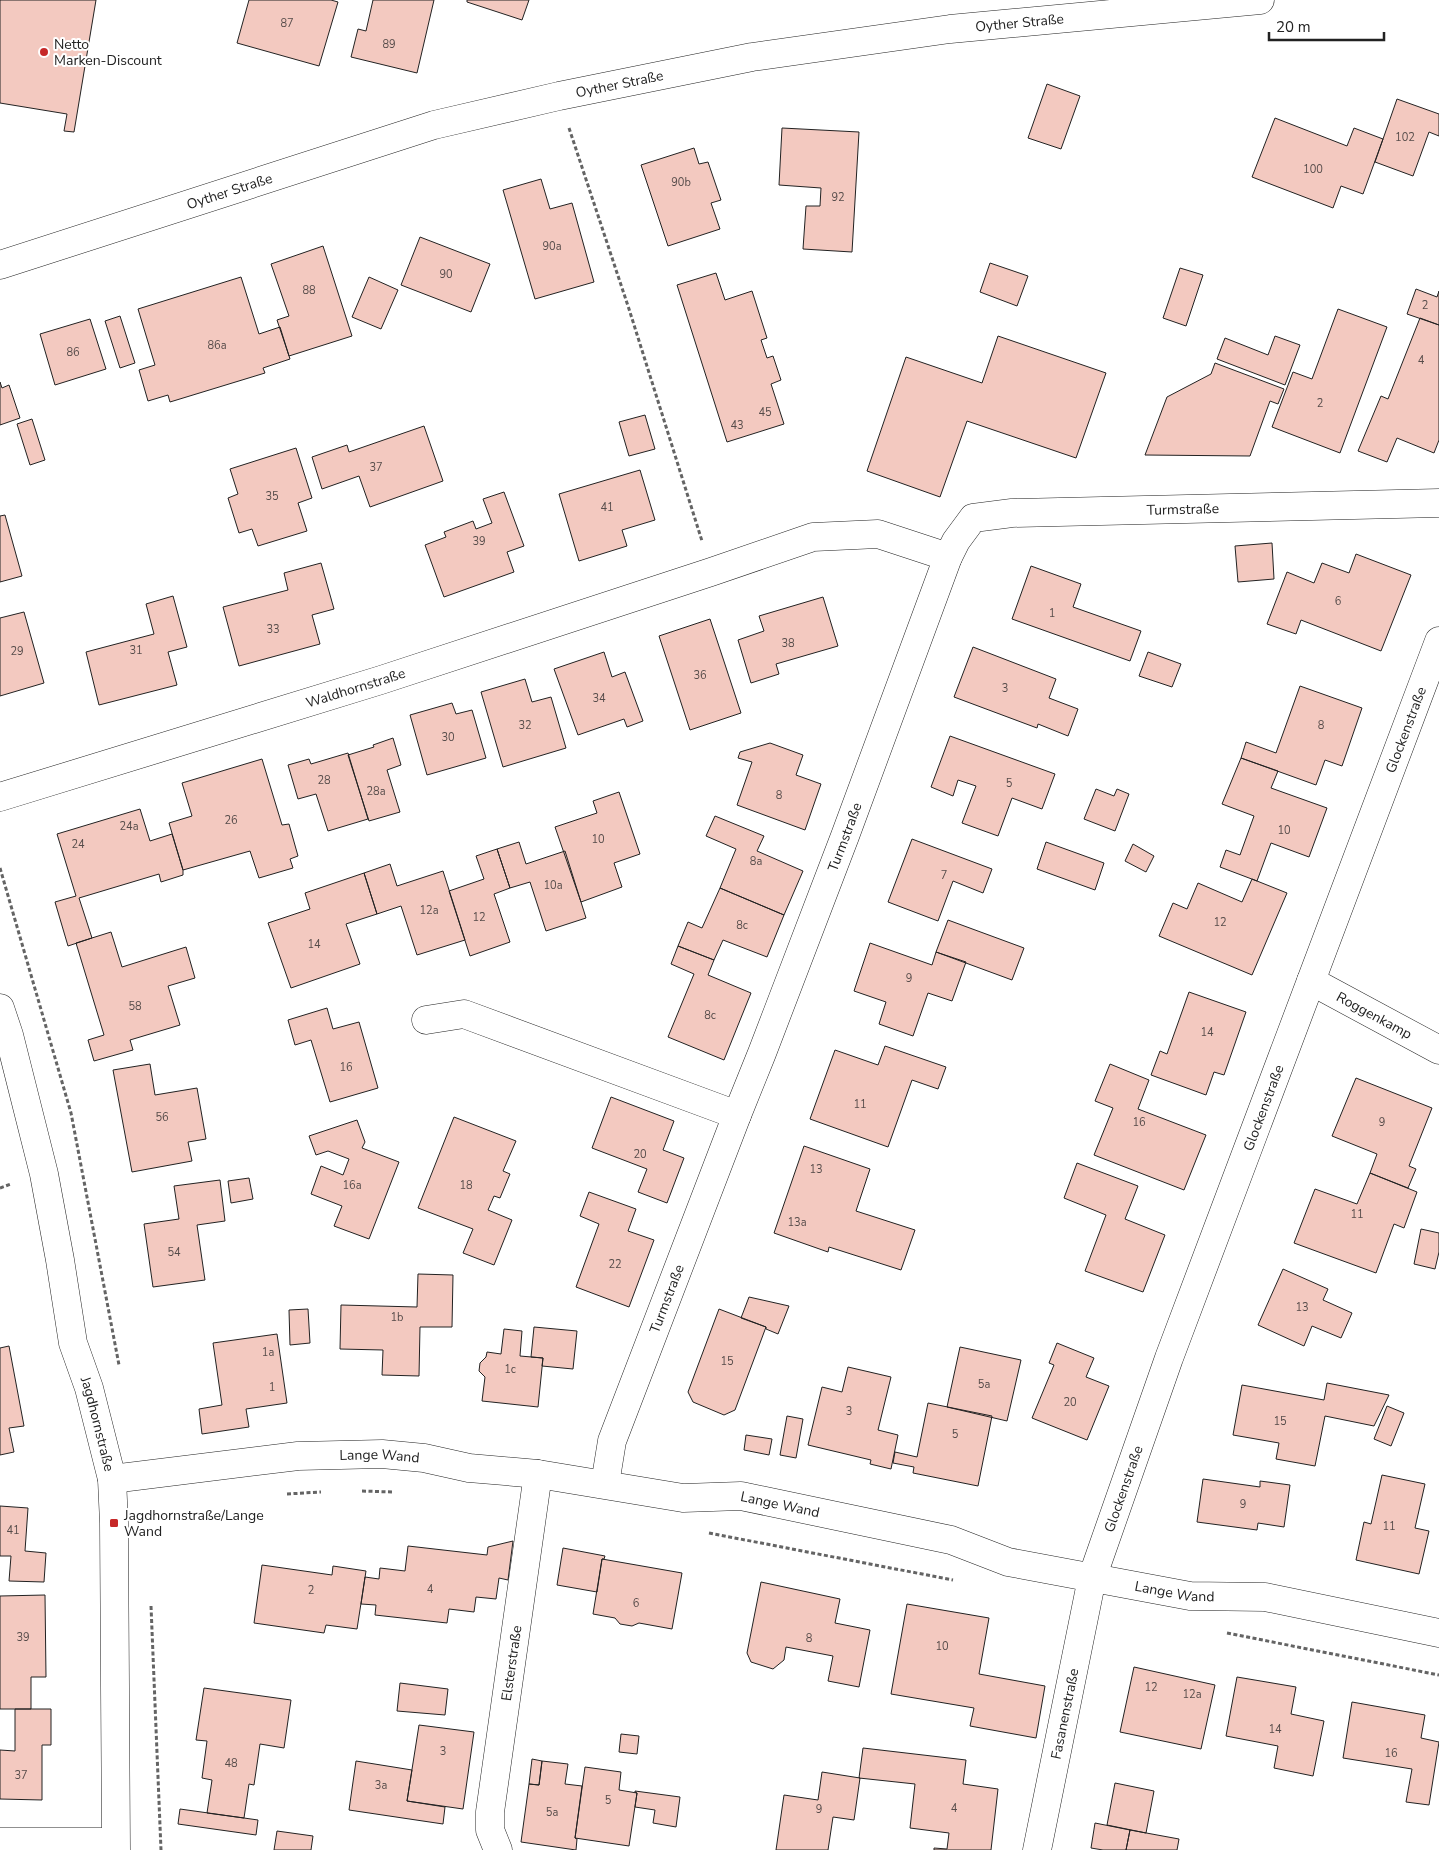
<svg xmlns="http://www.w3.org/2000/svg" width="1439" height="1850" font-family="'Nunito Sans',sans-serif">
	<rect width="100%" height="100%" fill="#fff"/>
	<path fill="#f3c9c0" stroke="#222" d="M0 0H96L74 132 64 131 67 114 0 103Z
		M249 0H331L338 2 319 66 237 43Z
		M373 0H434L417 73 351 57 358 29 366 31Z
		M467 0H529L522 20 467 2Z
		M1047 84 1080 96 1061 149 1028 138Z
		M1397 99 1439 114V136L1429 132 1413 176 1375 162Z
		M1275 118 1347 146 1354 128 1383 139 1363 194 1341 186 1333 208 1252 177Z
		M782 128 859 132 852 252 803 249 806 206H820L821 188 779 185Z
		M694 148 699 164 708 162 721 200 711 203 720 229 668 246 641 165Z
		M541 179 550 209 572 203 594 282 535 299 503 190Z
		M420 237 490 264 471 312 401 285Z
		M323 246 352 336 289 356 277 320 289 316 271 264Z
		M990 263 1028 276 1017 306 980 292Z
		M1180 268 1203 275 1186 326 1163 318Z
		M716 273 725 300 752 291 767 338 761 340 767 358 773 356 781 380 771 384 784 424 727 442 677 285Z
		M241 277 259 334 280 327 290 359 263 368 265 373 170 402 168 395 148 401 139 370 155 365 138 309Z
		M369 277 398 290 381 329 352 317Z
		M1416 289 1437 297 1439 291V325L1407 314Z
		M1338 309 1387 327 1340 453 1272 427 1293 372 1312 379Z
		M120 316 135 363 120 368 105 321Z
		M1420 318 1439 325V440L1434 453 1397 438 1387 462 1358 451 1381 396 1388 399Z
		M90 319 106 369 55 385 40 334Z
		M998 336 1106 373 1076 458 967 421 940 497 867 471 906 357 982 383Z
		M1275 336 1300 345 1285 385 1217 359 1225 338 1268 355Z
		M1215 363 1284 389 1278 404 1270 401 1250 456 1145 455 1167 397 1211 374Z
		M0 382 2 388 9 385 20 418 0 425Z
		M645 415 655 449 629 456 619 422Z
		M32 419 45 460 30 465 17 424Z
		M424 426 443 481 370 507 359 476 322 489 312 457 347 445 349 452Z
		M296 448 312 498 298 503 307 531 258 546 252 529 239 533 228 498 238 494 230 469Z
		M640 470 655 520 622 530 627 546 579 561 559 494Z
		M504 492 524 546 507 552 514 572 444 597 425 545 446 537 444 532 473 521 476 529 492 523 483 499Z
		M5 515 22 576 0 582V516Z
		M1272 543 1274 579 1238 582 1235 546Z
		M1356 554 1411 575 1381 651 1301 620 1296 634 1267 624 1287 572 1314 583 1322 563 1349 573Z
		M321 563 334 609 312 615 320 644 239 666 223 607 288 590 284 573Z
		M1031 566 1081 584 1073 607 1141 631 1130 661 1012 619Z
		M173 596 187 647 168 652 177 685 99 705 86 652 154 634 146 604Z
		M823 597 838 646 776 664 779 674 751 683 738 640 764 631 759 616Z
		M24 612 44 683 0 696V618Z
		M710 619 741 713 690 730 659 636Z
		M973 647 1056 679 1049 698 1078 709 1068 736 1038 724 1037 728 954 697Z
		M604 652 612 677 625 672 643 721 627 727 624 719 578 735 554 669Z
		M1148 652 1181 664 1172 687 1139 676Z
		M525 679 532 702 551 697 566 748 503 767 481 692Z
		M1300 686 1362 708 1342 766 1325 760 1316 785 1241 758 1246 742 1276 753Z
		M452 703 456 714 472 710 486 758 427 775 410 715Z
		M950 736 1055 774 1042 809 1012 798 998 836 962 823 976 786 958 780 953 796 931 787Z
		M393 738 401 765 387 770 400 812 369 821 348 755 374 747 373 745Z
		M770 743 803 755 796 775 821 784 805 830 737 805 752 762 738 758 740 752Z
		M348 753 368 819 328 831 316 794 298 799 288 765 309 759 311 764Z
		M1241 758 1278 771 1271 788 1327 808 1309 857 1271 843 1257 881 1220 867 1226 850 1240 855 1254 816 1222 804Z
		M262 759 282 825 289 824 298 856 290 859 293 868 259 878 250 851 183 870 169 823 192 816 182 783Z
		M1096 789 1114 796 1117 789 1129 794 1115 831 1084 819Z
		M619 792 640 854 614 863 622 887 581 902 555 827 597 813 593 801Z
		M140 809 150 841 172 834 183 870V875L161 882 159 874 79 898 92 938 68 946 55 902 76 896 57 834Z
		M715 816 764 836 757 851 803 871 784 915 720 888 736 849 706 836Z
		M912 839 992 869 983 893 953 881 938 921 888 902Z
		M519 842 526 864 565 851 586 918 546 931 530 882 510 888 497 849Z
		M1046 842 1104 863 1095 890 1037 869Z
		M1133 844 1154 856 1146 872 1125 861Z
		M497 849 510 888 494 894 510 942 470 956 449 891 484 879 476 856Z
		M390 864 397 886 443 871 465 940 417 955 401 906 377 914 364 873Z
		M364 873 377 914 346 924 360 964 291 988 268 923 310 909 305 893Z
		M1252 879 1287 893 1252 975 1159 936 1173 903 1187 909 1198 883 1242 902Z
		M720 888 784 915 767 957 723 940 714 960 678 946 688 922 702 928Z
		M948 920 1024 948 1012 980 936 952Z
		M111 932 122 967 186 947 195 978 168 986 180 1025 130 1040 133 1050 94 1061 88 1040 104 1035 76 943Z
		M870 943 932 965 936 952 966 962 952 1001 928 993 913 1036 879 1024 886 1002 854 991Z
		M678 946 714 960 708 975 751 993 724 1060 668 1037 694 974 671 964Z
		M1189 992 1246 1012 1224 1075 1214 1072 1206 1095 1151 1075 1160 1051 1167 1054Z
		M327 1008 333 1029 359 1022 378 1088 330 1102 311 1040 295 1045 288 1020Z
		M885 1046 946 1067 938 1089 912 1080 888 1147 810 1119 835 1050 878 1065Z
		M150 1064 155 1095 197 1088 206 1139 188 1142 192 1161 132 1172 113 1070Z
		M1110 1064 1149 1080 1138 1109 1206 1135 1184 1190 1094 1155 1113 1108 1095 1101Z
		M1356 1078 1432 1108 1409 1166 1416 1169 1408 1188 1370 1173 1377 1154 1332 1136Z
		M611 1097 674 1121 663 1150 684 1158 667 1203 638 1192 647 1169 592 1148Z
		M454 1117 516 1141 503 1171 510 1174 500 1198 494 1196 488 1210 512 1220 494 1265 463 1253 473 1229 418 1208Z
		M357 1120 365 1142 362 1148 399 1162 369 1239 334 1226 342 1206 311 1194 321 1166 343 1175 349 1159 328 1151 316 1155 309 1136Z
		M804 1146 870 1169 856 1211 915 1230 901 1270 829 1247 828 1252 774 1233Z
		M1077 1163 1138 1186 1125 1219 1165 1235 1143 1292 1085 1271 1106 1215 1064 1198Z
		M1370 1173 1417 1192 1404 1228 1394 1224 1376 1273 1294 1243 1315 1189 1357 1204Z
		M249 1178 253 1199 231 1203 228 1181Z
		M220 1180 225 1221 197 1225 205 1280 153 1287 144 1224 179 1219 174 1186Z
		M589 1192 636 1209 628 1231 654 1240 629 1307 576 1287 599 1224 580 1216Z
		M1421 1229 1439 1233V1252L1435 1269 1414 1264Z
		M1283 1269 1328 1289 1323 1300 1352 1313 1341 1338 1312 1326 1304 1346 1258 1325Z
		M418 1274 453 1275 452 1327H420L419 1376 382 1375 383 1350 340 1349 341 1305 417 1307Z
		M749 1297 789 1306 778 1334 766 1329V1327L741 1318Z
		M308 1309 310 1343 290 1345 289 1310Z
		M719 1309 766 1327 735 1410 724 1415 693 1402 688 1392Z
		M534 1327 577 1331 573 1369 542 1366 543 1358 531 1357Z
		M504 1329 522 1331 520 1356 543 1358 538 1407 482 1401 485 1377 479 1371 480 1363 486 1357 487 1352 501 1354Z
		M277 1334 287 1403 246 1409 249 1427 202 1434 199 1409 222 1405 213 1343Z
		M1057 1343 1094 1358 1086 1377 1109 1386 1087 1440 1032 1418 1054 1365 1049 1363Z
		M9 1346 24 1426 9 1428 14 1452 0 1455V1348Z
		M960 1347 1021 1360 1007 1421 947 1407Z
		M848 1367 891 1377 878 1430 898 1435 891 1469 870 1464 871 1460 808 1445 822 1387 842 1392Z
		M1327 1383 1389 1395 1374 1426 1325 1416 1315 1466 1276 1459 1279 1443 1233 1435 1242 1385 1324 1400Z
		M928 1403 992 1416 978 1486 913 1473 914 1467 893 1463 895 1452 917 1457Z
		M1387 1406 1404 1413 1391 1446 1374 1439Z
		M787 1416 803 1419 796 1458 780 1455Z
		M746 1435 772 1439 769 1455 744 1450Z
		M1382 1475 1425 1484 1415 1528 1429 1531 1419 1574 1356 1560 1364 1522 1371 1524Z
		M1203 1479 1260 1487V1481L1290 1485 1284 1527 1258 1523 1257 1530 1197 1522Z
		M0 1506 28 1508 25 1551 46 1553 44 1582 9 1581 11 1556H0Z
		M513 1541 508 1580 499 1578 496 1599 476 1597 474 1612 449 1609 447 1623 375 1615 376 1605 361 1604 365 1577 379 1579 380 1568 405 1571 408 1546 487 1555 488 1547Z
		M563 1548 605 1556 604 1559H602L597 1592 557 1585Z
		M602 1559 682 1573 672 1629 639 1623 632 1626 620 1624 615 1618 593 1614Z
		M262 1565 332 1575 333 1566 366 1571 357 1629 326 1625 324 1633 254 1623Z
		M761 1582 840 1599 835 1623 870 1630 859 1687 828 1681 833 1656 786 1647 784 1660 773 1669 751 1662 747 1653Z
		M45 1595 46 1677H31V1709H0V1596Z
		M907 1604 989 1618 979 1674 1045 1686 1036 1738 970 1726 974 1708 891 1694Z
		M1134 1667 1215 1685 1201 1749 1120 1732Z
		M1237 1677 1296 1687 1291 1714 1324 1721 1313 1776 1274 1768 1278 1746 1226 1736Z
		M400 1683 448 1689 445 1715 397 1711Z
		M204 1688 291 1700 284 1748 260 1744 254 1785 249 1784 244 1818 207 1813 212 1780 202 1778 207 1741 196 1740Z
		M1352 1702 1425 1715 1421 1738 1439 1742 1429 1805 1406 1802 1412 1769 1343 1758Z
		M15 1709H51V1745H42V1800L0 1799V1750L15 1751Z
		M419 1725 474 1732 463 1809 407 1801Z
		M621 1734 639 1736 637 1754 619 1752Z
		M863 1748 966 1760 963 1784 998 1789 991 1850H934V1848L947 1849 949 1833 910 1828 915 1784 859 1778Z
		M532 1759 542 1761 539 1785 529 1784Z
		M356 1761 412 1770 407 1801 445 1807 443 1824 349 1810Z
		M542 1761 568 1764 565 1784 582 1786 575 1838 577 1839 576 1850 521 1842 529 1784 539 1785Z
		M585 1767 621 1772 619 1790 637 1793 629 1846 575 1838Z
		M822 1772 860 1778 854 1820 833 1817 828 1850H776L784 1795 818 1800Z
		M1115 1783 1154 1791 1146 1833 1107 1825Z
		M635 1791 680 1797 676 1827 653 1823 655 1810 635 1807 637 1793 635 1792Z
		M180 1809 258 1820 256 1835 178 1824Z
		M1095 1823 1130 1830 1126 1850H1103L1091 1848Z
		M1130 1830 1179 1839 1177 1850H1126Z
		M277 1831 313 1836 311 1850H274Z"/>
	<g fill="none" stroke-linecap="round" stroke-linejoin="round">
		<defs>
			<g id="minor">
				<path id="s1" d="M0 797 381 680 711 572 813 537 878 534 948 557"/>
				<path id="s2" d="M1311 981 1439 1050"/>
				<path id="s3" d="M0 1008 9 1035 44 1174 60 1260 73 1343 89 1388 112 1479 114 1523 116 1850"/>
				<path d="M426 1020 464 1014 737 1115"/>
				<path id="s4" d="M112 1479 298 1456 382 1454 424 1458 469 1468 538 1474 683 1498 741 1496 951 1540 1008 1562 1190 1596 1265 1597 1439 1633"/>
				<path id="s5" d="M605 1484 612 1441 737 1115 762 1053 845 836 948 557 956 541 973 518 1012 513 1439 503"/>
				<path d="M0 1842H115"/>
				<path id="s6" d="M498 1850 490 1830V1812L538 1474"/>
				<path id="s7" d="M1037 1850 1092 1578 1169 1358 1439 641"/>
			</g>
			<g id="secondary">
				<path id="s8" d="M0 265 434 125 559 96 752 57 950 29 1260 0"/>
			</g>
		</defs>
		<use href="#minor" stroke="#222" stroke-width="29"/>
		<use href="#secondary" stroke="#222" stroke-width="29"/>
		<path stroke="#646464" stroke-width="3" stroke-dasharray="4 2.5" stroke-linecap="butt" d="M569 128 629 309 702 541
			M0 868 71 1113 119 1365
			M0 1188 11 1184
			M362 1491 393 1492
			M287 1494 321 1492
			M709 1533 953 1580
			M151 1606 161 1850
			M1227 1633 1439 1675"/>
		<use href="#minor" stroke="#fff" stroke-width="28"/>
		<use href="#secondary" stroke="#fff" stroke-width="28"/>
	</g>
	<g fill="#c62828" stroke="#fff" stroke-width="2">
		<circle cx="44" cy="52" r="5"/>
		<rect x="109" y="1518" width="10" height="10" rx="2.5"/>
	</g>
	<g text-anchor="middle" stroke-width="4" stroke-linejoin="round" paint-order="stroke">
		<g font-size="11" fill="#564c4a">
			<text x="287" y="27">87</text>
			<text x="389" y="48">89</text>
			<text x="1405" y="141">102</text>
			<text x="1313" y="173">100</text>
			<text x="681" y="186">90b</text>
			<text x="838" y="201">92</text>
			<text x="552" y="250">90a</text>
			<text x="446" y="278">90</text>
			<text x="309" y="294">88</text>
			<text x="1425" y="309">2</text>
			<text x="217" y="349">86a</text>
			<text x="73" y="356">86</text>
			<text x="1421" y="364">4</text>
			<text x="1320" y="407">2</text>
			<text x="765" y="416">45</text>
			<text x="737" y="429">43</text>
			<text x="376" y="471">37</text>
			<text x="272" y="500">35</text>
			<text x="607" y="511">41</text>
			<text x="479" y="545">39</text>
			<text x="1338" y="605">6</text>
			<text x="1052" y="617">1</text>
			<text x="273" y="633">33</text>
			<text x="788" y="647">38</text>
			<text x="136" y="654">31</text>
			<text x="17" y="655">29</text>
			<text x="700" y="679">36</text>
			<text x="1005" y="692">3</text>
			<text x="599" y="702">34</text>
			<text x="525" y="729">32</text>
			<text x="1321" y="729">8</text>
			<text x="448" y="741">30</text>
			<text x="324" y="784">28</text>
			<text x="1009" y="787">5</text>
			<text x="376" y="795">28a</text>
			<text x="779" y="799">8</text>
			<text x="231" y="824">26</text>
			<text x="129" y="830">24a</text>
			<text x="1284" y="834">10</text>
			<text x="598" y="843">10</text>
			<text x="78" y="848">24</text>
			<text x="756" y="865">8a</text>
			<text x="944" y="879">7</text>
			<text x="553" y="889">10a</text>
			<text x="429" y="914">12a</text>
			<text x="479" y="921">12</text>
			<text x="1220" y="926">12</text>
			<text x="742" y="929">8c</text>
			<text x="314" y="948">14</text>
			<text x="909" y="982">9</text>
			<text x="135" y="1010">58</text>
			<text x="710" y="1019">8c</text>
			<text x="1207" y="1036">14</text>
			<text x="346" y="1071">16</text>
			<text x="860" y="1108">11</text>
			<text x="162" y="1121">56</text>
			<text x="1139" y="1126">16</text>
			<text x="1382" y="1126">9</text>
			<text x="640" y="1158">20</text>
			<text x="816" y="1173">13</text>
			<text x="352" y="1189">16a</text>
			<text x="466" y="1189">18</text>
			<text x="1357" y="1218">11</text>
			<text x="797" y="1226">13a</text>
			<text x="174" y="1256">54</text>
			<text x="615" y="1268">22</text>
			<text x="1302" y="1311">13</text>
			<text x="397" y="1321">1b</text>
			<text x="268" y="1356">1a</text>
			<text x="727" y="1365">15</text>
			<text x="510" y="1373">1c</text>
			<text x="984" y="1388">5a</text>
			<text x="272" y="1391">1</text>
			<text x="1070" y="1406">20</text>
			<text x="849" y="1415">3</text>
			<text x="1280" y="1425">15</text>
			<text x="955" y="1438">5</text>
			<text x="1243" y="1508">9</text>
			<text x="1389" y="1530">11</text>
			<text x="13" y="1534">41</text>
			<text x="430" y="1593">4</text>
			<text x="311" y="1594">2</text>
			<text x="636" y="1607">6</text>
			<text x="23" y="1641">39</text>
			<text x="809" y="1642">8</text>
			<text x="942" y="1650">10</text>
			<text x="1151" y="1691">12</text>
			<text x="1192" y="1698">12a</text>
			<text x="1275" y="1733">14</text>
			<text x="443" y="1755">3</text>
			<text x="1391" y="1757">16</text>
			<text x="231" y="1767">48</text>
			<text x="21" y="1779">37</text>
			<text x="381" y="1789">3a</text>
			<text x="608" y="1804">5</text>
			<text x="954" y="1812">4</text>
			<text x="819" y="1813">9</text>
			<text x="552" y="1816">5a</text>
		</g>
		<g font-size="14" fill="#222" stroke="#fff">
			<text dy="5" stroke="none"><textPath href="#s8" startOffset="1051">Oyther Straße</textPath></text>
			<text dy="5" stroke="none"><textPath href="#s8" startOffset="646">Oyther Straße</textPath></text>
			<text dy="5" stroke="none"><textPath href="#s8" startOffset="241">Oyther Straße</textPath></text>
			<text dy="5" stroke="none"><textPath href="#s5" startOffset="1246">Turmstraße</textPath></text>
			<text dy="5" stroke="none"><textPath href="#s1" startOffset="372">Waldhornstraße</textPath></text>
			<text dy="5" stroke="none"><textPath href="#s7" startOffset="1182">Glockenstraße</textPath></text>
			<text dy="5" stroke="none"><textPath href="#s5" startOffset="691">Turmstraße</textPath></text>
			<text dy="5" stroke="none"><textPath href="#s2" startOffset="72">Roggenkamp</textPath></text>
			<text dy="5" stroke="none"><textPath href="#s7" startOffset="778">Glockenstraße</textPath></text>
			<text dy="5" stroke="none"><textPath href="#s5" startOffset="196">Turmstraße</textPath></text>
			<text dy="5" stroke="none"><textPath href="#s3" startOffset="428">Jagdhornstraße</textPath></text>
			<text dy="5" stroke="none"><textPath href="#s4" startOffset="269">Lange Wand</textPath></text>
			<text dy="5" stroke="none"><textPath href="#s7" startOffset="372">Glockenstraße</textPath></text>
			<text dy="5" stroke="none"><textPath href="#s4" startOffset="674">Lange Wand</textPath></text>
			<text dy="5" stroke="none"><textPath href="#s4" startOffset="1079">Lange Wand</textPath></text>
			<text dy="5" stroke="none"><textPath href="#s6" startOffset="190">Elsterstraße</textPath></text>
			<text dy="5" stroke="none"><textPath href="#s7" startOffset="139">Fasanenstraße</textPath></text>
		</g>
		<g font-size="14" fill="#222" stroke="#fff" text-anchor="start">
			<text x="54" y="49">Netto<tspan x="54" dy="16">Marken-Discount</tspan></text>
			<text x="124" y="1520">Jagdhornstraße/Lange<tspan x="124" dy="16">Wand</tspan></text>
		</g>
	</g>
	<path d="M1269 32v8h115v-8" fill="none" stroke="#222222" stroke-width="2.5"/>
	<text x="1276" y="32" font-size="15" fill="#222222" stroke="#ffffff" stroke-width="4" paint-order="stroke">20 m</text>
</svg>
